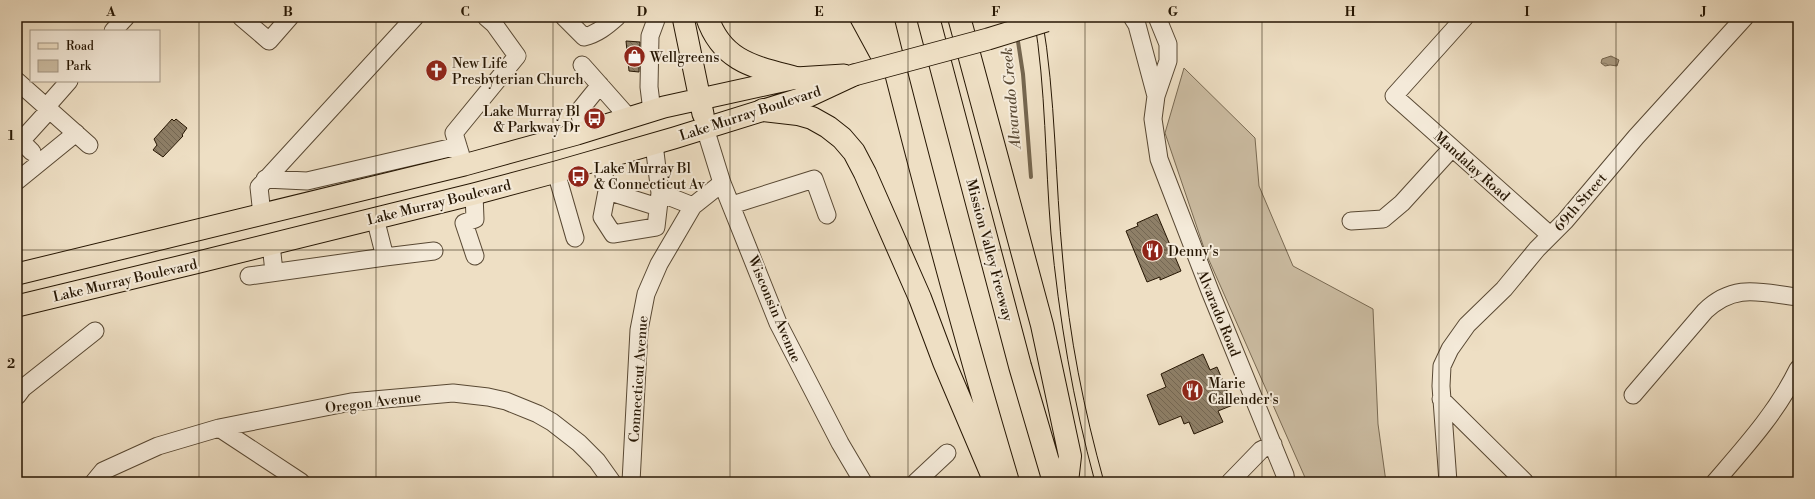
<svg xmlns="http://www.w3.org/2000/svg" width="1815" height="499" font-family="'Libre Bodoni',serif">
	<defs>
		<pattern id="water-waves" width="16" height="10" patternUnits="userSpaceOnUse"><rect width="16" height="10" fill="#aa9b82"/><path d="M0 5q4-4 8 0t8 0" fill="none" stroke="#8a7d68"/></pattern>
		<pattern id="building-back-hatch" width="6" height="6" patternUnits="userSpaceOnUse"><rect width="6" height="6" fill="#8e7f67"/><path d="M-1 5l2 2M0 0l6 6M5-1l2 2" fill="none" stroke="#746753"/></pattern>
	</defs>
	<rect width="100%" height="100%" fill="#eedfc4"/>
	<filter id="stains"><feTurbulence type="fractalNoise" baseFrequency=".005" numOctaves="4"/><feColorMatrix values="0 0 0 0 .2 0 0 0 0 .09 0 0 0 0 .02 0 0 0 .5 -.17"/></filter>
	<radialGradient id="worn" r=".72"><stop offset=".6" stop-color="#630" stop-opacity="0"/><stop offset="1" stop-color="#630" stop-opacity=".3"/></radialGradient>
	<path fill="#ccbda3" stroke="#796a53" d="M1184 68 1255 138 1259 186 1293 266 1373 309 1378 424 1386 482H1307L1205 251 1165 133Z"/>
	<path fill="url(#water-waves)" stroke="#75664f" d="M1611 56 1619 60 1617 66 1610 65 1605 66 1601 63 1602 59Z"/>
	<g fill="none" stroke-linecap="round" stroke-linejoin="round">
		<path stroke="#75664f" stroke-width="4" d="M1017 35 1023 74 1031 177"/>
	</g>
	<path fill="url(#building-back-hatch)" stroke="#261603" d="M626 41 640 42 639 72 629 71Z
		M172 119 174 121 176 119 187 128 182 135 183 136 163 157 153 150 157 145 154 139Z
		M1157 214 1181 271 1160 280V277L1147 282 1126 231 1138 226 1137 223Z
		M1203 354 1210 370 1217 367 1233 405 1218 411 1223 422 1194 434 1189 422 1184 424 1181 416 1159 425 1147 395 1166 387 1161 374Z"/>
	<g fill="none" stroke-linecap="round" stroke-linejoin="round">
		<defs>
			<path id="minor" d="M241 17 269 41 290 17
				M564 17 584 37C597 34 607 26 617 17
				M1132 17 1137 25 1156 96
				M1157 17 1168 44V61L1156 96 1153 119 1159 159 1210 291 1285 475 1286 482
				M1465 17 1394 96 1550 235
				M113 31 126 17
				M582 65 629 118
				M17 81 89 145
				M47 106 69 81
				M652 111 649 87 650 36 657 17
				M705 128 722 183 778 323 840 443 863 482
				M584 132 579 111 600 85
				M17 138 21 141 50 109
				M21 141 32 152
				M654 144 660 193 693 206
				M461 156 454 133 517 56 494 24 486 17
				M601 159 607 191 602 217 613 234 656 227 660 193
				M556 172 575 238
				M265 179 307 181 458 146
				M17 181 76 133
				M607 191 658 207
				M474 194 475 219 464 223 475 256
				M732 205 814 179 827 215
				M262 215 259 187 415 17
				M375 218 385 257 434 251
				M1351 221 1383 219 1402 203 1452 148
				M271 244 274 272
				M249 276 385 257
				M1633 395 1705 311C1735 282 1762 293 1798 297
				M17 396 23 388 95 331
				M1441 399 1525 482
				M219 428 301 482
				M94 482 103 471 158 446 219 428 351 402 453 393 488 397 506 401 538 414 552 422 579 443 597 461 612 482
				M631 482 639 330 646 294 659 264 693 206 722 183
				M916 482 947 453
				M1230 482 1261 450 1273 444
				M1448 482 1441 386 1442 366 1450 349 1467 325 1504 289 1537 249 1565 221 1636 137 1745 17
				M1715 482C1746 446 1777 412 1798 369"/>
			<path id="major" d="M683 17 703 114
				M17 274 464 165 577 134 664 107 796 78 844 75
				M17 306 199 262 474 194 556 172 674 138 809 96 854 75"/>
			<path id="highway" d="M707 17C722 62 755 67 796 78
				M861 17 886 63
				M882 17C921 173 962 328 1008 482
				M928 17 1020 366 1054 482
				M959 17 1042 325 1070 456 1067 482
				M763 110 798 114 812 118 828 127 842 138 854 152 865 173 920 298 944 362 995 482"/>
		</defs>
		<use href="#minor" stroke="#584833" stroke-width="19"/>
		<use href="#major" stroke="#261603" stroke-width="23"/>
		<use href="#highway" stroke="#261603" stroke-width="24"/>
		<use href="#minor" stroke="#f4ead9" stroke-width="17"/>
		<use href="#major" stroke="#eedfc4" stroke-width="21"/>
		<use href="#highway" stroke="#eedfc4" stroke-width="22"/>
		<path stroke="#261603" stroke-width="1" d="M1034 17C1046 89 1045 162 1051 234 1059 318 1073 401 1095 482
			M1042 17C1056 98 1055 180 1063 262 1069 336 1084 410 1104 482"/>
		<defs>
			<path id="major-bridge" d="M854 75 988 39 1046 21"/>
		</defs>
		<use href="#major-bridge" stroke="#261603" stroke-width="23" stroke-linecap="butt"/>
		<use href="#major-bridge" stroke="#eedfc4" stroke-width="21"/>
	</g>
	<path fill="none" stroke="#261603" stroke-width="1" stroke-opacity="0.55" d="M199 17V482M376 17V482M553 17V482M730 17V482M908 17V482M1085 17V482M1262 17V482M1439 17V482M1616 17V482M17 250H1798"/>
	<defs>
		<symbol id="shop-disc" viewBox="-11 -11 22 22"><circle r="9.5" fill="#8f2418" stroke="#f4ead9"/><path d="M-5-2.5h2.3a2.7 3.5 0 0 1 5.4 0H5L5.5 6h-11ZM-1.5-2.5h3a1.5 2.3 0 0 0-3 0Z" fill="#fff"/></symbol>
		<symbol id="church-disc" viewBox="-11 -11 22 22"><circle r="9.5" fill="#8f2418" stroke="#f4ead9"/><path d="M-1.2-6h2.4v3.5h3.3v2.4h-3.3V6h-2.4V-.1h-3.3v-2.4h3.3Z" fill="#fff"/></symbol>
		<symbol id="bus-disc" viewBox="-11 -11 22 22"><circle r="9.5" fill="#8f2418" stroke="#f4ead9"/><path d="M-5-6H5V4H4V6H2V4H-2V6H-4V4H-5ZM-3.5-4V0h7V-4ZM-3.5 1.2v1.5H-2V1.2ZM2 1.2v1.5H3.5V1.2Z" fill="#fff"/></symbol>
		<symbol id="restaurant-disc" viewBox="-11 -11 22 22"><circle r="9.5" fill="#8f2418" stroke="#f4ead9"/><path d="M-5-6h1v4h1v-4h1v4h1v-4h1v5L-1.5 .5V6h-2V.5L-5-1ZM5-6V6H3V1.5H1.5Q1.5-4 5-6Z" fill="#fff"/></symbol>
	</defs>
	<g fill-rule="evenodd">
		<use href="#shop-disc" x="622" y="44" width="25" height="25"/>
		<use href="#church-disc" x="424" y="58" width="25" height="25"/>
		<use href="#bus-disc" x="582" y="106" width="25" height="25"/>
		<use href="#bus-disc" x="566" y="164" width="25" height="25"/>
		<use href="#restaurant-disc" x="1140" y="238" width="25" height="25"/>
		<use href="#restaurant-disc" x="1180" y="378" width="25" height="25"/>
	</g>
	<g text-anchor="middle" stroke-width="4" stroke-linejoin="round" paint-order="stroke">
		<g font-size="14" fill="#261603" stroke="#f4ead9" text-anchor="start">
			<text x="650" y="62">Wellgreens</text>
			<text x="452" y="68">New Life<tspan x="452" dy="16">Presbyterian Church</tspan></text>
			<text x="580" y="116" text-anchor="end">Lake Murray Bl<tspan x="580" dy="16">&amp; Parkway Dr</tspan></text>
			<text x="594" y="173">Lake Murray Bl<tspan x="594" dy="16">&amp; Connecticut Av</tspan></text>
			<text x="1168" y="256">Denny's</text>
			<text x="1208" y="388">Marie<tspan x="1208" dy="16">Callender's</tspan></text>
		</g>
		<g font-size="14" fill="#261603" stroke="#f4ead9">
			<text transform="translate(750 113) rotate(-18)" y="5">Lake Murray Boulevard</text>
			<text transform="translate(1472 166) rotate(42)" y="5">Mandalay Road</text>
			<text transform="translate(439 202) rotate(-14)" y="5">Lake Murray Boulevard</text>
			<text transform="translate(1580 202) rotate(-49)" y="5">69th Street</text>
			<text transform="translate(990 250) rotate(75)" y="5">Mission Valley Freeway</text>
			<text transform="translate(125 280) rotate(-13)" y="5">Lake Murray Boulevard</text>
			<text transform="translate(775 309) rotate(67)" y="5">Wisconsin Avenue</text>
			<text transform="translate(1219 313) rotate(68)" y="5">Alvarado Road</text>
			<text transform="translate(638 379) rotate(-86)" y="5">Connecticut Avenue</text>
			<text transform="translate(373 402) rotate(-7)" y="5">Oregon Avenue</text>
		</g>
		<g font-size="15" font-style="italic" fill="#5b4b36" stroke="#f4ead9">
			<text transform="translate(1011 98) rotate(-95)" y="5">Alvarado Creek</text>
		</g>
	</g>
	<rect width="1815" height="499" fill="none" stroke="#eedfc4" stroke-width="44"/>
	<rect x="30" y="30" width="130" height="52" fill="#f4ead9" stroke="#a29583"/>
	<rect x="38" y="43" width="20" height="6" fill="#eedfc4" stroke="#a29583"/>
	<text x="66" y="50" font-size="12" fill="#261603">Road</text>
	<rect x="38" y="60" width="20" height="12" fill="#ccbda3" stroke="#a29583"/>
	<text x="66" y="70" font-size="12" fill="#261603">Park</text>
	<rect x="22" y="22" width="1771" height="455" fill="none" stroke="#261603" stroke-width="1.5"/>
	<g font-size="13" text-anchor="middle" font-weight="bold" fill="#261603">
		<text x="111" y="16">A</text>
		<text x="288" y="16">B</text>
		<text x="465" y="16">C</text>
		<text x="642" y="16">D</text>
		<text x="819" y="16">E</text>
		<text x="996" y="16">F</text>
		<text x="1173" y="16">G</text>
		<text x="1350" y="16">H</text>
		<text x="1527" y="16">I</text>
		<text x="1704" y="16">J</text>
		<text x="11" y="140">1</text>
		<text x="11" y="368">2</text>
	</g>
	<rect width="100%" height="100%" filter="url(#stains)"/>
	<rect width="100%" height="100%" fill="url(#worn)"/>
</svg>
